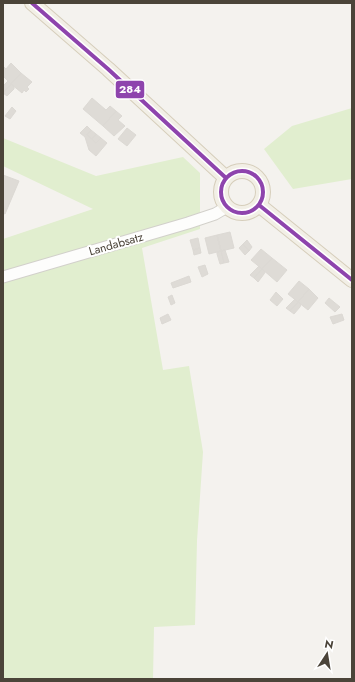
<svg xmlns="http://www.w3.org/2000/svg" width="355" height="682" font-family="Jost,sans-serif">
	<rect width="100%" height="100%" fill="#f4f2ee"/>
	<path fill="#e1eecf" d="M352 108V179L293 189 264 149 292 126Z
		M3 138 96 176 183 157 200 173V229L142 248 163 370 189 366 203 452 197 541 195 625 154 627 153 679H3V239L93 209 3 166Z"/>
	<path fill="#dedbd6" stroke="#dcd9d4" d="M11 63 21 73 11 84 3 76V68L4 67 6 69Z
		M21 73 32 82 27 87 29 89 26 92 24 90 22 93 11 84Z
		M8 81 11 84 3 93V86Z
		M11 84 14 86V89L7 96 3 93Z
		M92 98 106 110 110 106 116 111 103 126 83 109Z
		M12 107 16 111 10 119 5 116Z
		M116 111 122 116 118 120 125 126 114 136 103 126Z
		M87 126 91 130 87 135 96 143 101 138 107 143 96 156 89 150 85 137 80 133Z
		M127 128 136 135 127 146 118 139Z
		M91 130 96 134 92 139 87 135Z
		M96 134 101 138 96 143 92 139Z
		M3 175 19 181 5 214 3 213Z
		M230 232 234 248 221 251 217 235Z
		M217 235 221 251 209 254 205 238Z
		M198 238 200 248 193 250 190 240Z
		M247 240 252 247 249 251 243 244Z
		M243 244 249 251 245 255 239 248Z
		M200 248 201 253 194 255 193 250Z
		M261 249 272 258 262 269 251 260Z
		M225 250 229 262 224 263 221 251Z
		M221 251 224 263 220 264 217 254V252Z
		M272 258 287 270 277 282 262 269Z
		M205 265 208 274 202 277 198 267Z
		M259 266 262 269 254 278 250 275Z
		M262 269 265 272 264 274 258 282 254 278Z
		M189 276 191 282 173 288 171 283Z
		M299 281 309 289 298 302 288 294Z
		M309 289 318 298 308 310 298 302Z
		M276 292 283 299 277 306 270 300Z
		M172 295 175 303 171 305 168 297Z
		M329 298 340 307 335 312 325 303Z
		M295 299 298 302 290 311 286 308Z
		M298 302 301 304 300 307 294 314 290 311Z
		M168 314 171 320 162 324 160 318Z
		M342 314 344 320 333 324 330 317Z"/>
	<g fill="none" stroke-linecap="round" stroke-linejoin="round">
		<defs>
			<path id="minor" d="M3 277 188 223 215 214 227 207"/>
			<path id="major" d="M32 3 108 69 226 178
				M221 192a21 21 0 1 1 42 0a21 21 0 1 1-42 0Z
				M259 205 352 280"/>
		</defs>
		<use href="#minor" stroke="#d2d0cb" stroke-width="13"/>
		<use href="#major" stroke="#d6cebb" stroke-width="16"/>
		<use href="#minor" stroke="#fdfdfc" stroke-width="11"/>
		<use href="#major" stroke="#f2efe6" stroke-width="14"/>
		<defs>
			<path id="bus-1" d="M32 3 108 69 226 178
				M221 192a21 21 0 1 1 42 0a21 21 0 1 1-42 0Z
				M259 205 352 280"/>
		</defs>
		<use href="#bus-1" stroke="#fff" stroke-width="7"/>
		<use href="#bus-1" stroke="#8e44ad" stroke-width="4"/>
	</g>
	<g text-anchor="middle" stroke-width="4" stroke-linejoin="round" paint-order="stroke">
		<g font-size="12" fill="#4b4439" stroke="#fff">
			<text transform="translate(116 244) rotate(-16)" y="4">Landabsatz</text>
		</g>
	</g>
	<rect stroke="#fff" stroke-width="1.5" x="115" y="80" width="30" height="19" rx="4" fill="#8e44ad"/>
	<g font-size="11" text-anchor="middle" font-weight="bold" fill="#fff">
		<text x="130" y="93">284</text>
	</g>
	<rect width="355" height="682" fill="none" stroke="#4b4439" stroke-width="8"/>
	<g transform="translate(327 654) rotate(12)" stroke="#ffffff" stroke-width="3" paint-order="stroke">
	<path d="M0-3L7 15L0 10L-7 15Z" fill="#4b4439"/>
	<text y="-6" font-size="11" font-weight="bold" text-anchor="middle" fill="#4b4439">N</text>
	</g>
</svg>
